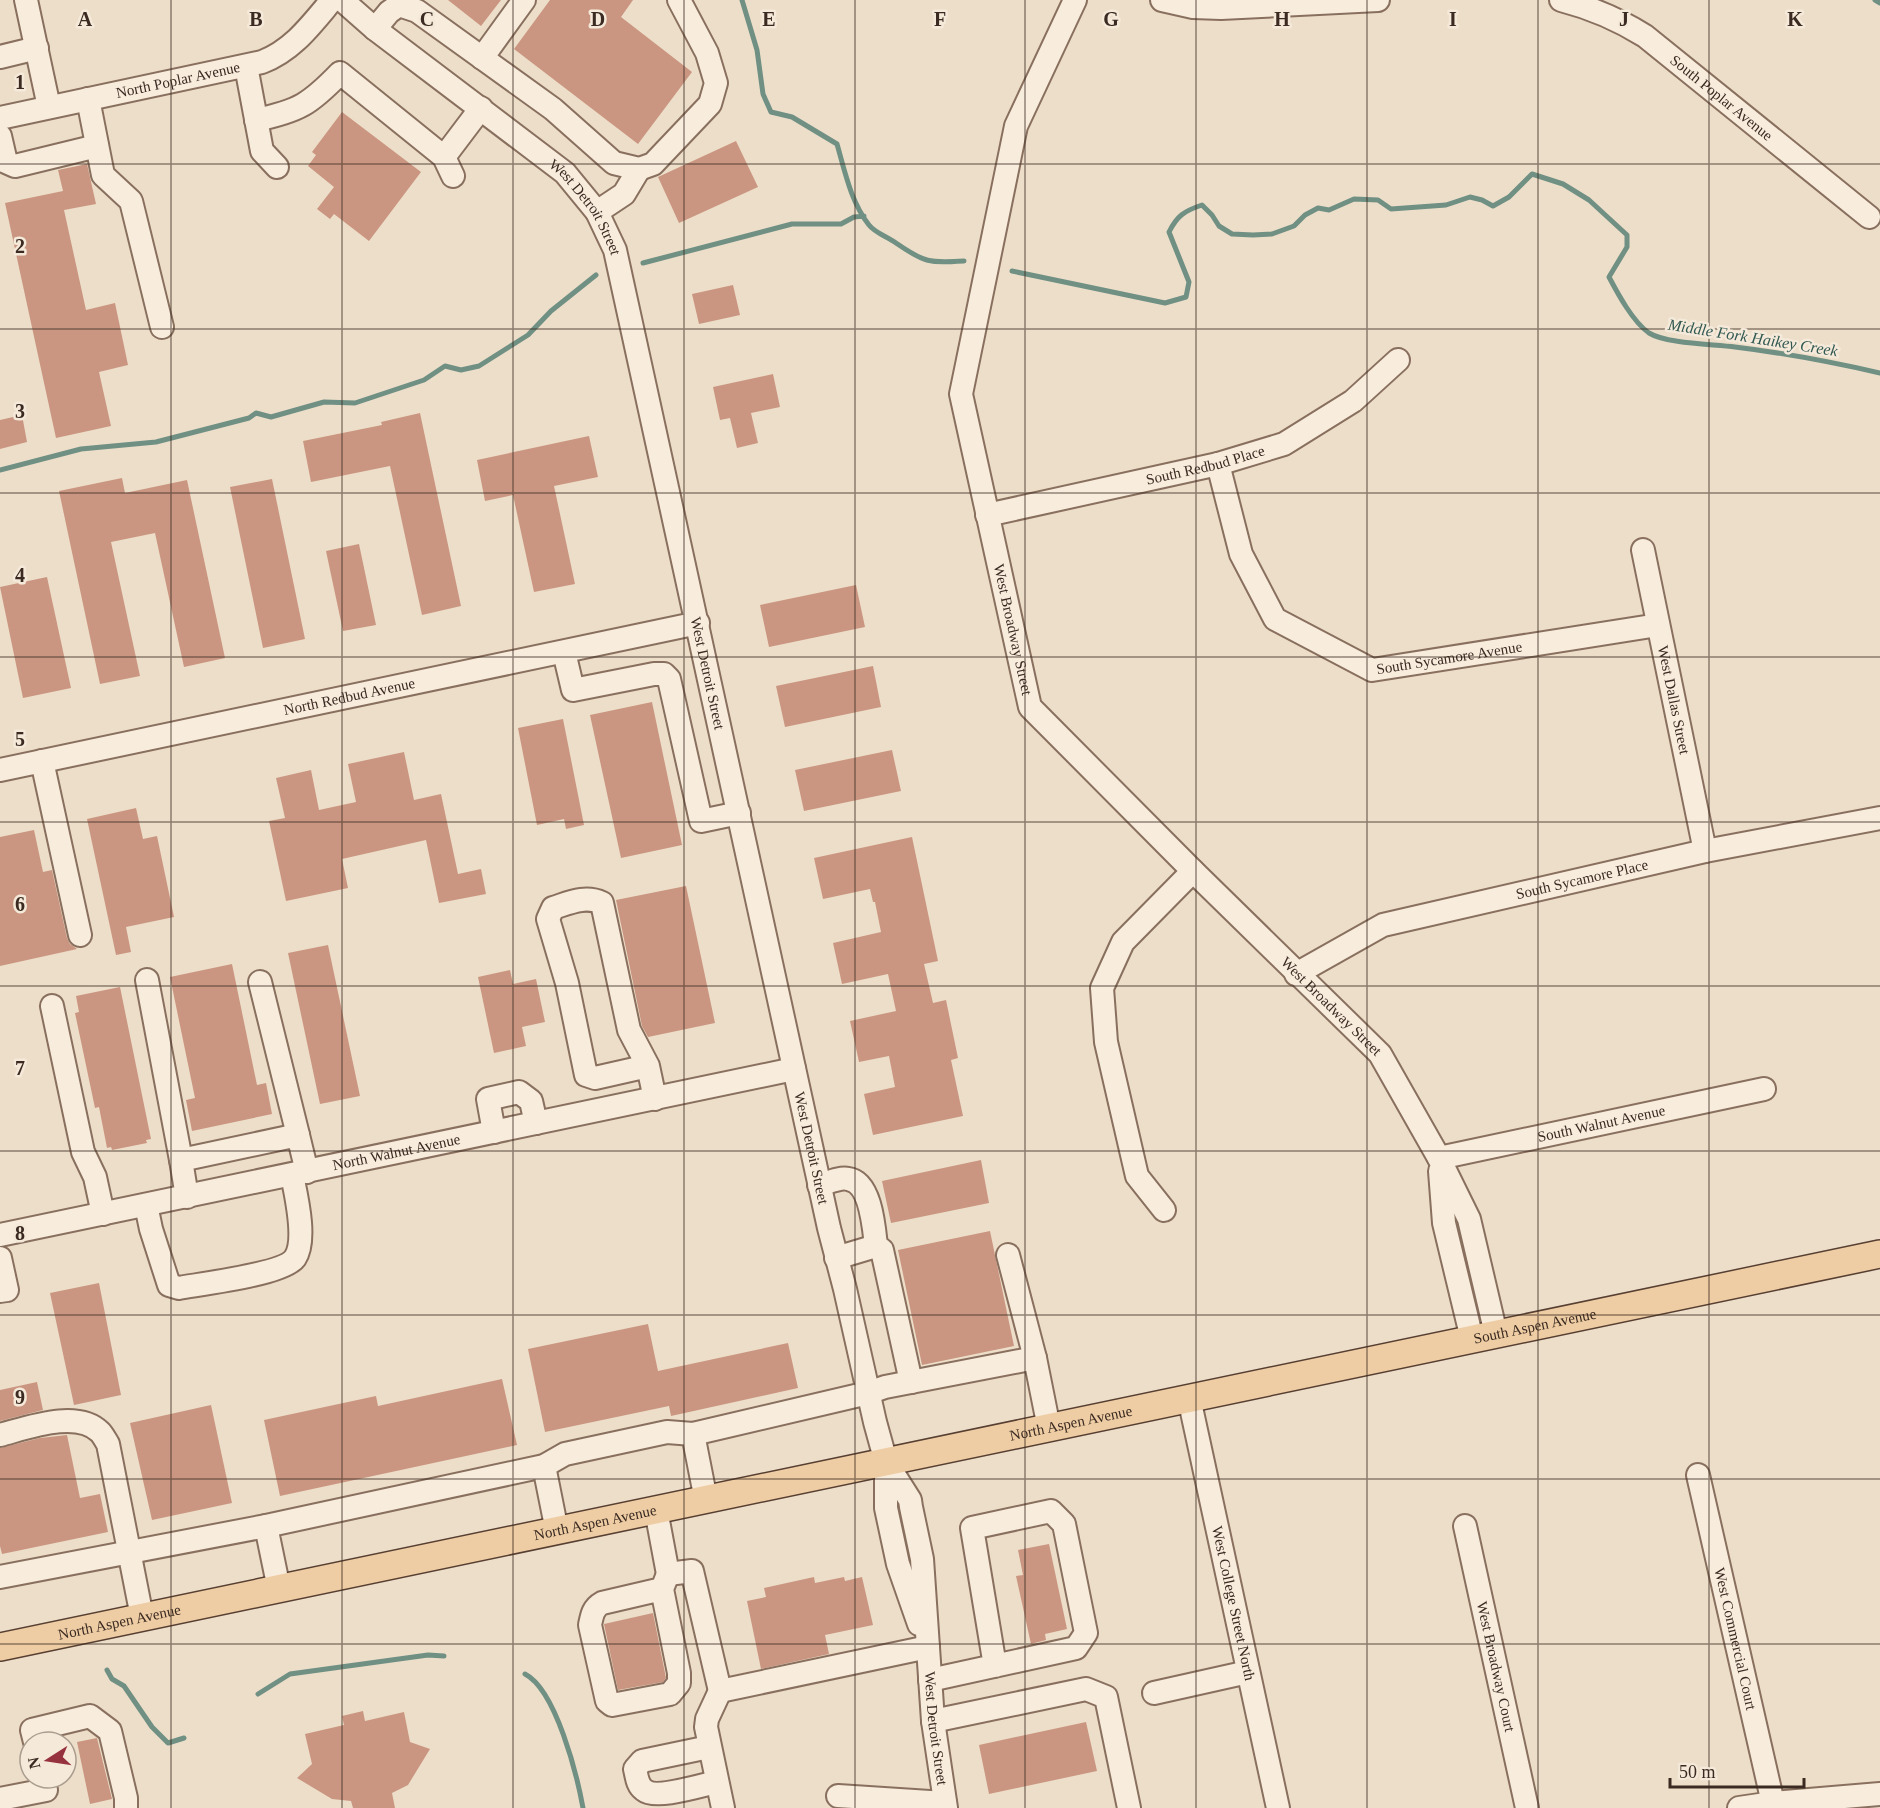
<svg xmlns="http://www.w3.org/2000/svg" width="1880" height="1808" font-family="'Times New Roman',serif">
	<rect width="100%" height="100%" fill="#eddec9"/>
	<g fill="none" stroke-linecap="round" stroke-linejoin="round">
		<path stroke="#709084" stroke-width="5" d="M742 0 757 50 763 94 771 112 792 117 837 144C845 172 851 202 869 225 875 233 888 237 896 243 925 263 929 263 964 261
			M1875 0 1880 3
			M643 263 792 224H841L854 217 864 216
			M1012 271 1165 303 1186 297 1189 282 1169 232C1177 216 1184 211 1202 205L1212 215 1219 226 1232 234 1253 235 1272 234 1294 226 1305 215 1318 208 1329 210 1354 199 1378 200 1391 209 1446 205 1470 197 1482 200 1493 206 1509 197 1532 174 1563 184 1589 200 1627 235V247L1609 277C1618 294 1633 322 1649 333 1667 344 1713 344 1735 347 1784 353 1832 362 1880 373
			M0 470 81 449 156 442 249 418 256 413 271 417 324 402 355 403 424 380 445 366 461 370 479 366 528 335 551 311 596 275
			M107 1670 112 1679 124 1686 152 1727 168 1743 184 1738
			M525 1674C556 1690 577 1775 583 1808
			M258 1694 290 1674 428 1655 444 1656"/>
	</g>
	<path fill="#ca9681" d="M448 0H501L481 26Z
		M550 0H633L621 17 692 72 638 144 514 49Z
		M342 112 421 172 369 241 334 214 330 219 317 209 334 187 308 166 316 155 312 152Z
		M736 141 758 187 679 223 658 177Z
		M87 164 96 204 64 210 86 310 115 303 128 365 99 372 111 426 56 438 5 203 63 191 58 170Z
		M733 285 740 315 699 324 692 294Z
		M773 374 780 407 751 413 758 443 737 448 730 418 720 420 713 387Z
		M420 413 461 606 422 615 390 466 311 482 303 441 382 425 381 422Z
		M22 415 27 442 0 449V420Z
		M589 436 598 477 554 486 575 584 534 592 513 495 485 501 477 460Z
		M122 478 125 493 187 480 225 658 184 667 155 533 111 542 140 676 100 684 59 491Z
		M272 479 305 639 263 648 230 487Z
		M359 544 376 625 343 631 326 551Z
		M47 577 71 688 23 698 0 587Z
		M856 585 865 627 769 647 760 605Z
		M873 666 881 707 785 727 776 686Z
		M652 702 682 845 621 858 590 715Z
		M563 719 584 825 566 829 564 819 537 825 518 728Z
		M892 750 901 791 804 811 795 770Z
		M404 752 414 800 441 794 458 874 481 869 486 894 439 903 426 840 342 859 348 888 286 901 269 821 285 818 276 778 311 770 319 810 356 802 348 764Z
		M136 808 143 839 157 836 174 917 126 927 131 952 116 955 87 819Z
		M34 830 43 872 52 870 67 938 70 944 77 949 0 966V837Z
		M912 837 938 961 924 964 933 1003 946 1000 958 1058 951 1060 963 1116 873 1135 864 1094 895 1087 889 1056 859 1062 850 1021 896 1011 888 974 842 984 833 943 881 932 875 902H873L870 889 823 899 814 858Z
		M686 886 715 1023 648 1037 642 1026 616 900Z
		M328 945 360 1096 320 1104 288 953Z
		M232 964 257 1085 266 1083 272 1114 192 1131 186 1100 195 1098 170 977Z
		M510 970 513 984 536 979 545 1022 522 1027 526 1046 494 1053 478 977Z
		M120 987 151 1139 146 1140 147 1143 112 1150 111 1147 107 1148 99 1107 95 1108 75 1013 79 1012 76 996Z
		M981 1160 989 1203 891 1223 882 1181Z
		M990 1231 1014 1346 922 1365 898 1250Z
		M99 1283 121 1395 74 1405 50 1293Z
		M648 1324 658 1371 788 1343 798 1388 671 1416 669 1406 545 1432 528 1349Z
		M502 1379 517 1445 280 1496 264 1420 376 1396 378 1406Z
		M37 1382 43 1410 0 1421V1390Z
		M211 1405 232 1503 152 1520 130 1423Z
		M67 1435 80 1498 100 1494 108 1532 2 1554 0 1546V1448L40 1438Z
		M1049 1544 1067 1629 1045 1634 1046 1640 1031 1644 1016 1576 1023 1575 1018 1550Z
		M814 1577 815 1583 844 1577 845 1581 862 1577 873 1625 825 1635 829 1654 761 1669 747 1601 766 1597 764 1588Z
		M653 1613 666 1678 663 1682 618 1690 604 1624Z
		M363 1711 365 1721 404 1712 410 1742 430 1749 408 1785 392 1793 395 1808H353L351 1801 332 1799 297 1778 312 1764 305 1734 344 1725 342 1716Z
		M1086 1722 1097 1771 989 1794 979 1745Z
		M97 1738 112 1799 90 1804 77 1742Z"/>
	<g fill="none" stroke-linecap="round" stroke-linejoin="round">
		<defs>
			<g id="minor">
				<path d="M26 0 49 107"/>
				<path id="s1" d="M342 0 375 29 565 173 597 212 615 250 829 1228 845 1289 875 1422 886 1462 910 1500 911 1507 922 1559 933 1721 946 1808"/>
				<path id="s2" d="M1075 0 1016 126 961 394 1030 707 1193 871 1380 1054 1439 1158 1469 1219 1496 1334"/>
				<path d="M1162 0 1193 7 1221 8 1378 0"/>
				<path id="s3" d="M1561 0C1592 8 1618 19 1645 36L1869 217"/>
				<path d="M375 29 389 12 399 5 417 11 553 109 614 163 639 169 653 164 710 104 716 83 707 53 679 0"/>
				<path d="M0 57 37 48"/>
				<path d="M482 58 524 0"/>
				<path d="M246 66 262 151 277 167"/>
				<path d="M88 99 103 175 131 201 162 327"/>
				<path id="s4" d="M0 118 262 62C293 50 311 25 332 0"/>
				<path d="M256 120C299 111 310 104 340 73L444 157 453 176"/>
				<path d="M0 136 6 162 15 166 97 146"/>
				<path d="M444 157 481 108"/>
				<path d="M597 212 624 194 639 169"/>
				<path id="s5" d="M1218 464 1241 554 1275 619 1372 670 1658 625"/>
				<path id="s6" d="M987 515 1218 464 1284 444 1353 401 1398 360"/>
				<path id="s7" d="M1643 550 1705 851"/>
				<path d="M564 652 573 690 654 674H664L669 679 701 821 739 813"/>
				<path d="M42 761 80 935"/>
				<path id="s8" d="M0 770 698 623"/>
				<path id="s9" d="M1296 974 1383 925 1705 851 1880 818"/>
				<path d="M147 980 181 1160"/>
				<path d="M260 982 298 1135"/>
				<path d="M52 1006 83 1152 95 1177 103 1214"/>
				<path d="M648 1066 595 1078 586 1075 567 983 548 919 553 908C569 903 585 895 602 903L629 1030 648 1066 655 1099"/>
				<path d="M494 1132 488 1099 519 1092 531 1101 536 1123"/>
				<path id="s10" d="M1439 1158 1764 1089"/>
				<path d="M1440 1171 1444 1223 1472 1339"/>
				<path d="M819 1185C827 1183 840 1177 848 1179 871 1182 874 1228 876 1246"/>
				<path d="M187 1197 181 1160 298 1135 307 1172"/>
				<path d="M146 1205 151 1229 169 1285 179 1288C201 1284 284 1274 295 1258 307 1240 296 1195 292 1175"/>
				<path d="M1164 1210 1137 1176 1106 1042 1102 988 1123 942 1193 871"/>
				<path id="s11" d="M0 1235 794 1069"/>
				<path d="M1008 1255 1035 1358 1049 1428"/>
				<path d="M0 1258 7 1290 0 1291"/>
				<path d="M836 1258 876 1246 882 1250 911 1382"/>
				<path id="s12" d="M1189 1398 1278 1808"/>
				<path d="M693 1434 706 1500"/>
				<path d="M0 1435C27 1428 77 1409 100 1432 103 1435 106 1441 108 1444L142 1617"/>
				<path d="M886 1462V1508L898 1564 919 1624"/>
				<path d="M544 1466 557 1531"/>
				<path id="s13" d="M1698 1475 1773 1803"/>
				<path d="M656 1510 668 1574 692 1571 720 1691 928 1647"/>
				<path id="s14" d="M1465 1526 1527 1808"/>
				<path d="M0 1577 266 1526"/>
				<path d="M279 1589 266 1526 544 1466 565 1454 667 1432 693 1434 868 1393 885 1387 1035 1358"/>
				<path d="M662 1589 679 1673V1683L670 1694 612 1705 607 1701 590 1625C592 1615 593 1608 602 1603L662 1589 668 1574"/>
				<path d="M930 1680 1076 1648 1086 1633 1064 1524 1051 1511 972 1528 995 1666"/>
				<path d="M720 1691 707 1719 706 1727 723 1808"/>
				<path d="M1154 1693 1248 1672"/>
				<path d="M933 1721 1086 1689 1106 1697 1129 1808"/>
				<path d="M35 1742 32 1730 90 1716 110 1731 126 1798V1808"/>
				<path d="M709 1747 642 1761 635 1769C637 1777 637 1785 644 1790 656 1800 702 1785 717 1782"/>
				<path d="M838 1796 945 1803"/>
				<path d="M0 1799 46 1790"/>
				<path d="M1739 1808 1773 1803 1880 1794"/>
			</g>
			<g id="major">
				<path id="s15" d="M0 1647 1880 1254"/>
			</g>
		</defs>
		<use href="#minor" stroke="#89705e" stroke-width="26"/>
		<use href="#major" stroke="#573f32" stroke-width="30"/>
		<use href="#minor" stroke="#f8ecdd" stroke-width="22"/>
		<use href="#major" stroke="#eecda4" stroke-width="27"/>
	</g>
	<path fill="none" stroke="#3a2a21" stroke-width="1.5" stroke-opacity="0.55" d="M171 0V1808M342 0V1808M513 0V1808M684 0V1808M855 0V1808M1025 0V1808M1196 0V1808M1367 0V1808M1538 0V1808M1709 0V1808M0 164H1880M0 329H1880M0 493H1880M0 657H1880M0 822H1880M0 986H1880M0 1151H1880M0 1315H1880M0 1479H1880M0 1644H1880"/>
	<g text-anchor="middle" stroke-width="5" stroke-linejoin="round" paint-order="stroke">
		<g font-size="15" fill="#3a2a21" stroke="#f5e9d9">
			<text dy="5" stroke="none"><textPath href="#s4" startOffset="182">North Poplar Avenue</textPath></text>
			<text dy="5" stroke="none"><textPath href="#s3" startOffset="190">South Poplar Avenue</textPath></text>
			<text dy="5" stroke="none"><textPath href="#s1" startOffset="322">West Detroit Street</textPath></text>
			<text dy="5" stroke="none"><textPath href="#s6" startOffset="224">South Redbud Place</textPath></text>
			<text dy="5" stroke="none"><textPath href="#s2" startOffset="654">West Broadway Street</textPath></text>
			<text dy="5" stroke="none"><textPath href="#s5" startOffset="354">South Sycamore Avenue</textPath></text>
			<text dy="5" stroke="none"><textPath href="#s1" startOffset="808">West Detroit Street</textPath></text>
			<text dy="5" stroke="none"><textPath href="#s8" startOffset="357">North Redbud Avenue</textPath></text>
			<text dy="5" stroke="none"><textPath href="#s7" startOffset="153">West Dallas Street</textPath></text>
			<text dy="5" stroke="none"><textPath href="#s9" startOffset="304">South Sycamore Place</textPath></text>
			<text dy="5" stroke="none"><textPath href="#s2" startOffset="1158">West Broadway Street</textPath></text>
			<text dy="5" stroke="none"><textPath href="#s10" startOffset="166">South Walnut Avenue</textPath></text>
			<text dy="5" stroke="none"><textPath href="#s1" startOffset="1294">West Detroit Street</textPath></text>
			<text dy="5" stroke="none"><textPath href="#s11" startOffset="405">North Walnut Avenue</textPath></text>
			<text dy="5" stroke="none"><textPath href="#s15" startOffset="1568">South Aspen Avenue</textPath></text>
			<text dy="5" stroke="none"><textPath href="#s15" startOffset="1094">North Aspen Avenue</textPath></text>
			<text dy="5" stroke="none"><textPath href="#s15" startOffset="608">North Aspen Avenue</textPath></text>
			<text dy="5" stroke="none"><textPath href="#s12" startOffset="210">West College Street North</textPath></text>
			<text dy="5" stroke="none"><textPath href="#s15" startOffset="122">North Aspen Avenue</textPath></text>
			<text dy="5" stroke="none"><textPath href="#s13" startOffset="168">West Commercial Court</textPath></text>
			<text dy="5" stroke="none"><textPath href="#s14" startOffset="144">West Broadway Court</textPath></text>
			<text dy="5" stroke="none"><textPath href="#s1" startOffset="1892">West Detroit Street</textPath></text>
		</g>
		<g font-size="16" font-style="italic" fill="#315952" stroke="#f5e9d9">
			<text transform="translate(1753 337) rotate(9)" y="6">Middle Fork Haikey Creek</text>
		</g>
	</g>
	<g font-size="20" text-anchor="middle" font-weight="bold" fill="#3a2a21" stroke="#f5e9d9" stroke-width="5" stroke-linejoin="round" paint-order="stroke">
		<text x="85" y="26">A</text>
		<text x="256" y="26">B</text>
		<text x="427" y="26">C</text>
		<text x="598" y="26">D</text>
		<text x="769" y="26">E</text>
		<text x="940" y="26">F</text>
		<text x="1111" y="26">G</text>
		<text x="1282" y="26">H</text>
		<text x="1453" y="26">I</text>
		<text x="1624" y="26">J</text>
		<text x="1795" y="26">K</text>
		<text x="20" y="89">1</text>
		<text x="20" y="253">2</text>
		<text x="20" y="418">3</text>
		<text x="20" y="582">4</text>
		<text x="20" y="746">5</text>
		<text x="20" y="911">6</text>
		<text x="20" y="1075">7</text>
		<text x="20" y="1240">8</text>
		<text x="20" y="1404">9</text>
	</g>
	<g transform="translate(48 1760) rotate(258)"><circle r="28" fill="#f5e9d9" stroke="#aa9d8f" stroke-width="1.5"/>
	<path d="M0-4.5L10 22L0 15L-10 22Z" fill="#96313e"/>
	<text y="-9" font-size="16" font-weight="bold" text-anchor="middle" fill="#3a2a21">N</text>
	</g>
	<path d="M1670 1778v9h134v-9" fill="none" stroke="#3a2a21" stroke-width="3"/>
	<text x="1679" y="1778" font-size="18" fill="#3a2a21" stroke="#f5e9d9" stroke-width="4.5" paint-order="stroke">50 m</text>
</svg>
